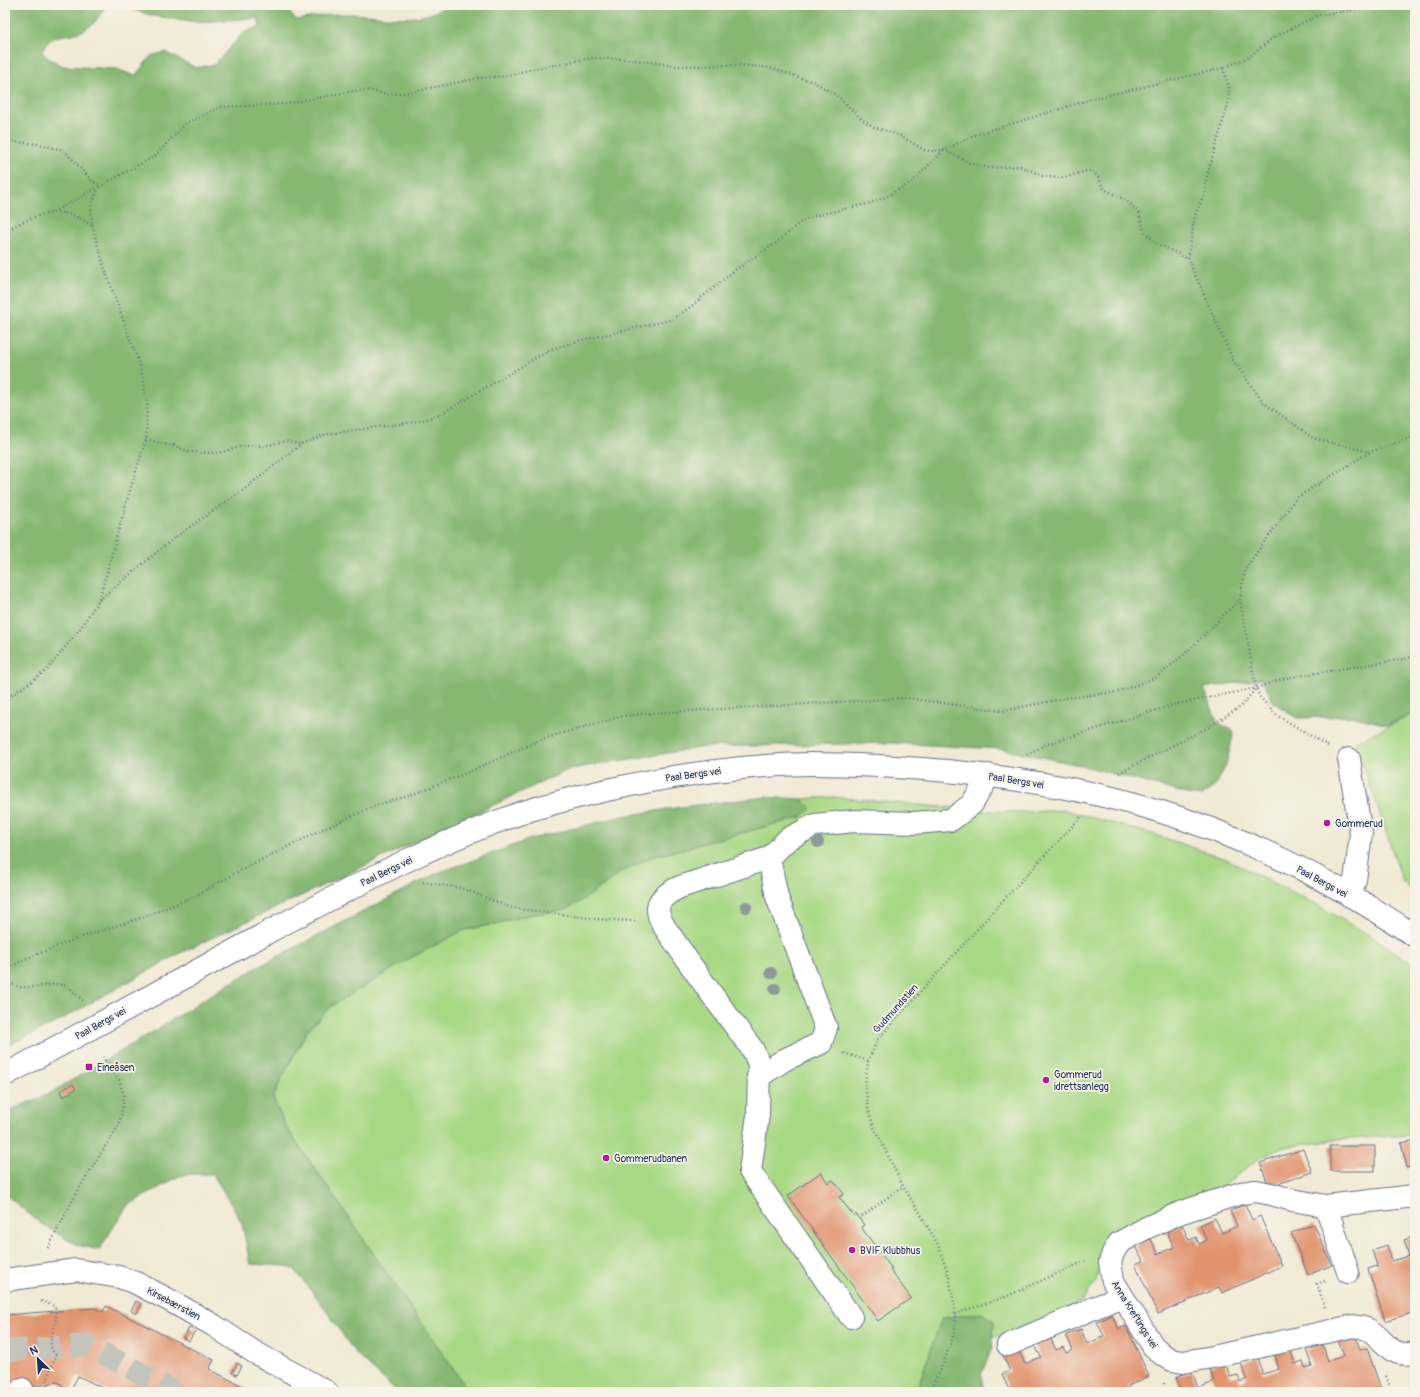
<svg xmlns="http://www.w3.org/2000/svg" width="1420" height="1397" font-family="Pangolin,sans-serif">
	<rect width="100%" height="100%" fill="#f7f3e8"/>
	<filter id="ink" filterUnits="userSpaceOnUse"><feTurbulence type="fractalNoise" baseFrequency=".025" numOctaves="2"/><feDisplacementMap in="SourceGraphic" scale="8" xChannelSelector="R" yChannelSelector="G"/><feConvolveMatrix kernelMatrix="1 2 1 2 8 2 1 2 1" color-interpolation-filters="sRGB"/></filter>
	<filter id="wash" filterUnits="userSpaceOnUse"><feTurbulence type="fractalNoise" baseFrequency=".012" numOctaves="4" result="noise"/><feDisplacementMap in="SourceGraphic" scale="16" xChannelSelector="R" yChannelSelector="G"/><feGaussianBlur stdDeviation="0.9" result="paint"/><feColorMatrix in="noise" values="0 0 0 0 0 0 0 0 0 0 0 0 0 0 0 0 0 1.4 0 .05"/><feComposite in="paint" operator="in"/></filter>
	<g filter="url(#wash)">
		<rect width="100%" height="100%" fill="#f0e9d3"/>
		<path fill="#a9d885" stroke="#628472" d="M1415 713V893L1403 882 1355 742Z
			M833 797 984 811 1027 812 1064 810 1156 835 1226 859 1314 903 1384 944 1415 966V1134L1411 1135 1336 1140 1284 1147 1256 1160 1216 1192 1116 1233 1102 1250 1096 1281 1082 1302 1033 1323 993 1338 994 1321 942 1318 916 1392H469L286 1127 273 1098 280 1081 307 1031 330 1007 412 957 464 930 490 925 529 915 589 896 619 873 651 857 802 817 811 808 801 799Z"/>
		<path fill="#86b872" stroke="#507468" d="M5 5H107C98 15 98 23 84 30 67 39 52 29 42 52L48 58 63 66 117 69 135 76 151 56 165 52 196 68 215 64 244 32 260 27 258 18 198 22 154 16 134 10 125 5H298L290 13 297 20C315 17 333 13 352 14 384 15 419 26 447 5H1415V713L1388 725 1351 716 1298 718 1274 703 1262 679 1204 688 1217 722 1234 731 1226 765 1216 785 1202 796 1187 794 1084 766 1002 749 890 743 705 747 570 769 182 952 55 1023 5 1047Z
			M766 797 801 799 811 808 802 817 651 857 619 873 589 896 566 910 529 915 490 925 464 930 412 957 330 1007 307 1031 280 1081 273 1098 286 1127 469 1392H398L356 1354 318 1299 295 1270 286 1266 250 1264 242 1223 213 1174H193L179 1176 127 1206 99 1250 77 1245 41 1224 5 1194V1112L47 1095 151 1033 209 996 256 968 435 874 531 839 623 816 688 806Z
			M981 1313 994 1321 992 1348 981 1375 984 1392H916L942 1318Z"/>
		<g id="blocks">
			<path fill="#e1936e" d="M73 1084 76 1089 63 1097 60 1091Z
				M1415 1140V1166L1407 1168 1401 1143Z
				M1330 1146H1375V1171H1330Z
				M1303 1149 1312 1172 1269 1187 1260 1163Z
				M821 1172 828 1183 833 1180 844 1194 839 1197 854 1216 856 1214 864 1225 861 1227 892 1269 890 1270 911 1298 878 1321 788 1196Z
				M1245 1204 1252 1220 1260 1216 1282 1266 1222 1293 1219 1287 1158 1314 1135 1264 1143 1261 1136 1246 1151 1239 1158 1254 1174 1247 1167 1232 1182 1225 1189 1240 1196 1237 1199 1244 1207 1240 1200 1225 1215 1218 1222 1233 1237 1226 1230 1211Z
				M1314 1224 1332 1265 1308 1275 1291 1233Z
				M1415 1236V1312L1385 1321 1368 1269 1377 1266 1372 1250 1387 1245 1392 1261 1409 1256 1404 1240Z
				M136 1301 142 1304 136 1314 131 1311Z
				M106 1306 214 1360 209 1369 254 1392H111L78 1376 70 1391 58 1382 5 1392V1315L94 1308 103 1312Z
				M1112 1315 1119 1329 1126 1326 1149 1376 1128 1386 1131 1392H1010L1002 1374 1010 1371 1003 1356 1018 1349 1025 1364 1033 1360 1041 1357 1033 1342 1049 1335 1056 1350 1063 1347 1066 1353 1073 1350 1066 1335 1081 1329 1087 1344 1104 1336 1097 1322Z
				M189 1328 195 1331 189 1341 183 1338Z
				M1355 1334 1360 1350 1367 1348 1382 1392H1181L1176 1377 1192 1371 1198 1388 1214 1382 1209 1367 1225 1361 1230 1377 1238 1375 1240 1382 1247 1379 1241 1363 1258 1357 1263 1374 1279 1369 1274 1353 1290 1348 1295 1364 1303 1361 1305 1368 1312 1366 1306 1350 1323 1345 1328 1361 1344 1356 1338 1340Z
				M237 1363 242 1366 237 1375 232 1373Z"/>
		</g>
	</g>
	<g filter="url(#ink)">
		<use href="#blocks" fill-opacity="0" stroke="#667087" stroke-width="1"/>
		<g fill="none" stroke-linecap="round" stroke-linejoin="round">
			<path stroke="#c5c4bc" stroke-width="22" stroke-dasharray="22 11" stroke-linecap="butt" d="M5 1351 87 1345 176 1392"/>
			<defs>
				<path id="minor" d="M1349 759 1361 834 1355 880 1350 896
					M769 858 680 887C671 891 657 899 658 910 659 923 670 934 677 945 701 981 727 1015 753 1050L759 1064 758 1115 750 1171 851 1317
					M5 1075C94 1026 183 978 272 930 355 886 437 841 527 811 553 803 580 796 607 790 674 775 742 765 811 764 856 764 902 767 947 771 1015 778 1083 788 1149 808 1243 836 1334 881 1415 936
					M758 1077 784 1060 821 1043 826 1028 777 897 769 858 788 839 815 825 854 821 914 823 951 820 972 804 989 775
					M1415 1196 1326 1206 1292 1200 1271 1194 1256 1191 1241 1193 1182 1212 1146 1228 1119 1243 1113 1253 1110 1262 1113 1281 1153 1346 1163 1355 1172 1360 1183 1362 1213 1357 1353 1326C1359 1327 1364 1327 1369 1330 1387 1341 1388 1358 1415 1353
					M1326 1206 1348 1272
					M5 1280 76 1270 119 1277 136 1283 171 1301 213 1325 254 1352 327 1392
					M1008 1345 1122 1296
					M22 1389 23 1392"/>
			</defs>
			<use href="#minor" stroke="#667087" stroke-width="24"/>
			<path stroke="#667087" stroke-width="2.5" stroke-dasharray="1 3" stroke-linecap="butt" d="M1223 68 1229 88V101L1206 179 1205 192 1195 215 1188 259 1233 360 1263 402 1313 438 1370 452
				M5 141 37 144 64 150 92 181 100 185
				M53 212 155 156 186 123 221 107 285 104 354 91 367 90 387 94 406 93 479 78 507 76 528 70 591 58 628 59 677 66 739 65 770 68 814 82 836 95 863 120 874 127 899 135 924 150 931 151 944 150 970 163 989 168 1020 166 1043 176 1056 178 1066 177 1087 171H1093L1098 177 1104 189 1127 201 1139 213 1144 231 1156 243 1188 259
				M5 231C26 220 51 206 75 216 81 218 86 222 92 225
				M146 439 175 447 174 445 189 452 218 453 240 447 255 445 263 446 286 441 301 444
				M99 600 174 538 242 491 301 444 327 434 420 421 439 415 551 349 578 341 670 320 688 309 735 270 780 240 802 221 813 216 871 203 890 195 913 181 944 150 975 135 1092 99 1223 68 1249 57 1274 37 1319 15 1382 5
				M5 700 47 670 79 630 99 600 127 500 146 439 147 405 143 377 137 358 106 273 92 225 91 205 100 186
				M1328 746 1275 714 1260 697 1256 688 1240 599 1245 569 1296 498 1370 452 1415 436
				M1027 755 1044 745 1173 705 1256 688 1285 678 1404 659 1415 656
				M1119 773 1207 728 1242 706 1255 689
				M423 882 461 888 512 908 596 919 635 921
				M5 970 25 959 76 939 144 917 193 897 239 871 321 830 377 805 406 797 471 771 542 739 623 716 653 713 906 698 1002 711 1067 698 1117 692 1157 677 1188 651 1240 599
				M5 982 21 987H36L56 984 68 986 84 1002
				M844 1053 868 1061
				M859 1219 903 1186
				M48 1248 78 1190 119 1125 123 1105 124 1095 119 1080 103 1057
				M1325 1281 1317 1284 1325 1308
				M41 1301 54 1306C62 1321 42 1343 56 1355L46 1382
				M955 1314 1005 1297 1085 1261
				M1386 1376 1392 1392
				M929 1392 943 1364 955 1331V1308L949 1277 938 1245 920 1213 905 1190 874 1127 868 1108 865 1085 868 1061 878 1039 1007 896 1081 817
				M1164 1392V1383"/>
			<use href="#minor" stroke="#fff" stroke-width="22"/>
		</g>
		<g fill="#8e9a98">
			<circle cx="818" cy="842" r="6"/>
			<circle cx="746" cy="907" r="6"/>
			<circle cx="771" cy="973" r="6"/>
			<circle cx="775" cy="989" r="6"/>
		</g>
	</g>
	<g fill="#b5179e" stroke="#f7f3e8" stroke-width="1.5">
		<circle cx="1327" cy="823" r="4"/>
		<rect x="85" y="1063" width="8" height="8" rx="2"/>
		<circle cx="1046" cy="1080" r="4"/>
		<circle cx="606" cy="1158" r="4"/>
		<circle cx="852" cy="1250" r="4"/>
	</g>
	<g text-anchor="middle" stroke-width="3.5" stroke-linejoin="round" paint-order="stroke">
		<g font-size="10" fill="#1b2f5e" stroke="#f7f3e8">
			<text transform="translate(693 774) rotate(-8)" y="4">Paal Bergs vei</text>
			<text transform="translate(1016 780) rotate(9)" y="4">Paal Bergs vei</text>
			<text transform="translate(386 871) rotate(-26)" y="4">Paal Bergs vei</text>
			<text transform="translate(1322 881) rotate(28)" y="4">Paal Bergs vei</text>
			<text transform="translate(895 1008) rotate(-48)" y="4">Gudmundstien</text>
			<text transform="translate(100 1023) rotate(-29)" y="4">Paal Bergs vei</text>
			<text transform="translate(174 1303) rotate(28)" y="4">Kirsebærstien</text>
			<text transform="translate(1135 1314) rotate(58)" y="4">Anna Kreftings vei</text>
		</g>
		<g font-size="10" fill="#1b2f5e" stroke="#f7f3e8" text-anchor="start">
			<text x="1335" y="827">Gommerud</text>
			<text x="97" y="1071">Eineåsen</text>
			<text x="1054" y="1078">Gommerud<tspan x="1054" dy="12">idrettsanlegg</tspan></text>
			<text x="614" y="1162">Gommerudbanen</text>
			<text x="860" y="1254">BVIF Klubbhus</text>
		</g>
	</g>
	<rect width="1420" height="1397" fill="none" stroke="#f7f3e8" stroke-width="20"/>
	<g transform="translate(38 1359) rotate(335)" stroke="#f7f3e8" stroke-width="3" paint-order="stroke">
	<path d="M0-3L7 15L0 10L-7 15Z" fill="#1b2f5e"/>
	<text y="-6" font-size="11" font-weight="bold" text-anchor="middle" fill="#1b2f5e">N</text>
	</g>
</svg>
